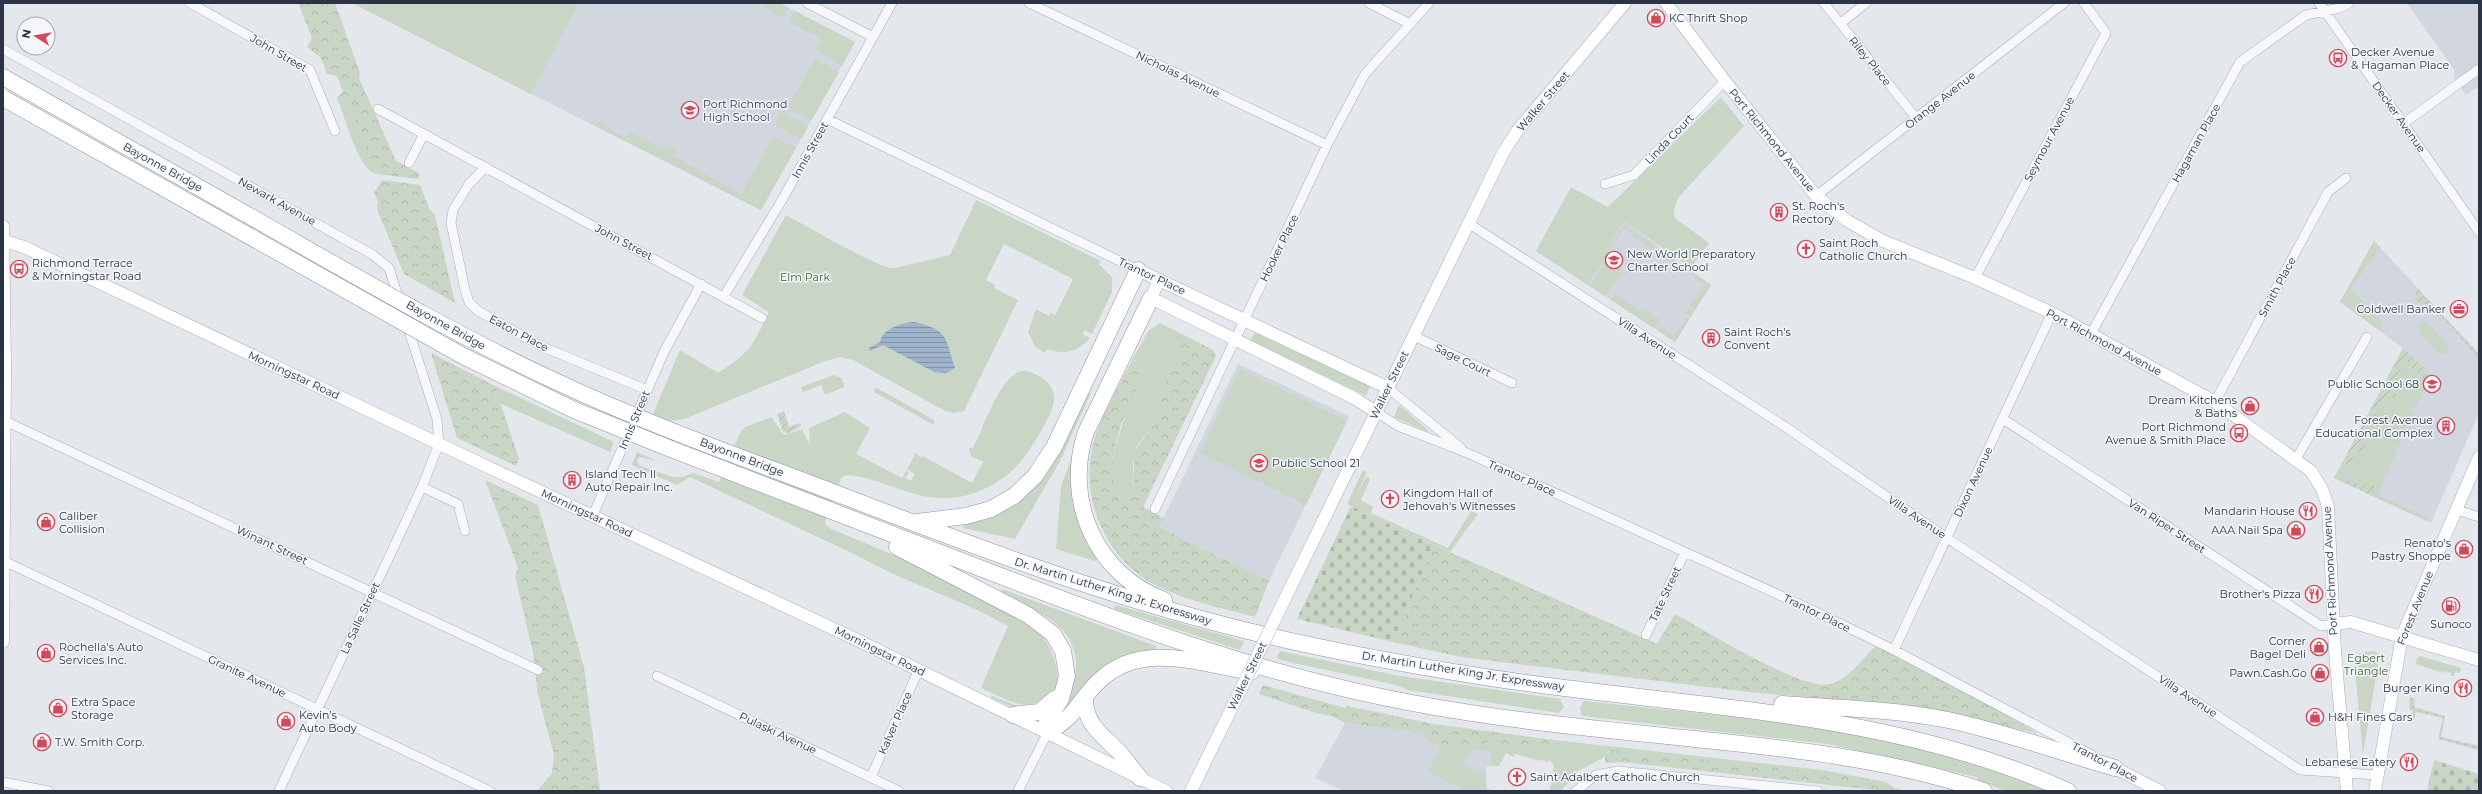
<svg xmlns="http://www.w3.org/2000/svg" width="2482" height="794" font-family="Montserrat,sans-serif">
	<defs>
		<pattern id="forest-crowns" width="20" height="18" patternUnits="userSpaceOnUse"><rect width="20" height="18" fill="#c9d6c5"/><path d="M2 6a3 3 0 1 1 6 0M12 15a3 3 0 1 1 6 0" fill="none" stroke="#adb8ab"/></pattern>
		<pattern id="cemetery-stones" width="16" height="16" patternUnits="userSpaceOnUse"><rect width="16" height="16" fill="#c9d6c5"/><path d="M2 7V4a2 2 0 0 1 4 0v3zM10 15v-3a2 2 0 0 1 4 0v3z" fill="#adb8ab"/></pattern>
		<pattern id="garden-furrows" width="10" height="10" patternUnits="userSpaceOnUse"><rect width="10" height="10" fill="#c9d6c5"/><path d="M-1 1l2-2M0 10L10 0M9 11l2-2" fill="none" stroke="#adb8ab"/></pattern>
		<pattern id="water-rules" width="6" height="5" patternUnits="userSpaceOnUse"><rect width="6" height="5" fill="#9fb4cc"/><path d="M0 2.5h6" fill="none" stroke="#8293a7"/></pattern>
	</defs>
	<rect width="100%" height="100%" fill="#e4e7ec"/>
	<path fill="#d2d6de" d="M352 3H779L855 42 761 210Z
		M2407 3H2479V86L2466 95 2454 78 2455 71Z
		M1571 187 1624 221 1711 285 1675 342 1536 251Z
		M2374 241 2479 354V413L2431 523 2334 478 2403 348 2340 302Z
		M1238 364 1349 416 1269 581 1159 527Z
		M1345 723 1487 742 1491 751 1490 766 1486 767 1487 788 1493 791H1344L1315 778Z"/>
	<path fill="#c9d6c5" d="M352 3H579L531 94Z
		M758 3H779L789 8 783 18Z
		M795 11 855 42 842 66 816 49 821 39 789 22Z
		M815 59 839 72 811 121 788 107Z
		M1721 97 1744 126 1678 198 1674 209 1675 218 1709 243 1691 268 1624 221 1609 243 1613 246 1588 285 1536 251 1571 187 1608 207Z
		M348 103 377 174C359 172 347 122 340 106Z
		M781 111 808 127 801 139 776 126V121Z
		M598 122 625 137 631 132 664 149 671 146 677 149 673 156 741 194 772 139H778L796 148 761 210 596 126Z
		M976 200 1101 261 1099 264 1112 277V292L1092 334 1085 330 1082 334 1090 338C1078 352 1064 355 1047 349L1045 353 1035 347 1028 332 1036 309 1049 316 1051 313 1055 315 1073 279 1004 244 986 280 995 285 994 288 1018 300 964 411 954 413 945 411 853 360 839 357 823 362 684 419 672 421 652 416 680 350 718 373C750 353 753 345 769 312L742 295 786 215C805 225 879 269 894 268L950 255Z
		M1624 225 1691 271 1689 274 1633 237 1634 235 1624 228 1617 238 1618 244 1615 239Z
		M2374 241 2380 247 2351 289 2382 322 2379 330 2340 302Z
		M1607 259 1623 270 1605 296 1590 286Z
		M1696 275 1711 285 1691 316 1685 313 1704 284 1694 278Z
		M1615 294 1643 313 1645 310 1660 319 1654 328 1611 300Z
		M1687 317 1689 319 1675 342 1657 330 1660 326 1674 336Z
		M2422 321 2428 323 2448 345 2447 354H2439L2420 333 2418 325Z
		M1160 323 1180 333 1175 340 1179 352 1178 361 1166 379 1154 424 1136 447 1133 463 1134 495 1124 500C1089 491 1137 390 1142 369L1136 361 1132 360 1149 330Z
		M1255 331 1370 386 1366 396 1251 340Z
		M2406 363 2422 378 2425 373 2430 375 2416 408 2411 406 2409 411 2413 413 2399 447 2394 445 2393 447 2398 449 2378 495 2428 518 2427 521 2372 496 2375 486 2349 482 2351 467 2346 475 2345 483 2334 478 2343 462 2351 467 2354 451 2387 396 2398 394 2387 386Z
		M1240 369 1347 421 1306 505 1200 453Z
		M1022 371C1028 370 1033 373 1039 376 1048 380 1055 390 1054 400 1053 415 1026 458 1015 468 999 483 980 493 959 497 914 504 885 477 846 475L841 478 825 522 826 525 831 529C888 552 944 576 997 606 1011 615 1029 622 1040 634 1058 652 1071 704 1034 710 1019 712 1005 704 991 698L992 696C1012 704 1033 716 1050 696L1048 695C1029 716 1002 697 981 688L1008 626C959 598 905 583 856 555L690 477 677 485 632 465 637 452 657 461 639 457 637 461 640 466 673 477H682L693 473 719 482 740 433 745 427 771 417 784 435 802 429 810 445 809 428 845 412 870 428 856 454 902 478 906 471 909 472 905 478 911 481 915 474 907 469 915 455 914 452 922 458 923 456 972 483 983 462 971 456 969 449 970 447 973 448C983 429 1000 375 1022 371Z
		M834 375 842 378 844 387 825 395 821 385 803 392 801 387Z
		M495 386 614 442 610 452 499 403Z
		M877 388 934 420 935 423 932 424 874 392V389Z
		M1091 393 1060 461 1015 539 963 528 964 524C1041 507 1057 459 1088 394Z
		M1399 405 1428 430V432L1394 417Z
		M1077 444 1098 558 1095 561 1056 549 1061 486Z
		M1363 470 1367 472 1355 498 1366 477H1369L1370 480 1361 500 1373 507 1371 513 1448 548 1471 511 1478 514 1450 552 1347 504Z
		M1002 589 1156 646V650L1056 717C1077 689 1088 650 1056 624 1040 610 1018 602 1000 592Z
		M1115 605 1244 641 1240 650 1114 609Z
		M1280 651 1400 676 1560 699 1564 707 1559 713 1408 690 1396 685 1289 662 1276 658Z
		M2373 651 2378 653 2379 658 2363 754 2354 660 2359 653Z
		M2420 656 2461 668 2460 673 2455 672 2454 676H2451V673L2444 671 2443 673 2416 664 2417 658Z
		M1584 701C1693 713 1802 721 1909 745 1956 756 2002 773 2047 791H2007L1978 781 1977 777 1828 744 1582 716 1580 708Z
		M1554 740 1822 770 1807 771 1608 751 1603 758 1578 771 1561 791H1550L1554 765 1550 760 1548 762 1541 759 1540 761 1515 754 1514 757 1506 753 1499 766H1490L1491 752 1487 751V742L1551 751Z
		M1441 745 1473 749 1462 764 1479 772 1481 769 1485 771V789L1467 791 1428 772Z"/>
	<path fill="url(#forest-crowns)" d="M298 3H335L360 73 359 78 396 161 419 173 418 179 377 174 348 103 340 106 337 98 343 91 337 76 327 74 321 58 307 47 312 38Z
		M382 180 420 185 430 210 435 215 455 303 404 274 377 209 378 201 374 193Z
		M1180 333 1213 350 1216 356 1143 507 1164 518 1159 527 1269 581 1255 617C1223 608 1187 601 1157 586 1103 559 1076 491 1096 434 1106 408 1120 384 1132 360L1140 364C1147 380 1125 412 1120 428 1115 446 1111 463 1113 480 1113 489 1114 498 1124 500L1134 495V452L1154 424 1166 379 1178 361 1179 352 1175 340Z
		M431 353 495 386 519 459 516 466 457 438Z
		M485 480 538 505 584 667 600 791H537L552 773 554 755 538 695 533 653 515 576 518 568Z
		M1434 545 1657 644 1675 614C1703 629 1803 692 1830 684 1849 679 1863 659 1876 645L1970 694 2037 733 1905 706 1749 692 1461 657 1393 642Z
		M1263 685 1345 708 1347 706 1434 724 1554 740 1551 751 1487 742V751L1432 743 1428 742 1421 733 1345 723 1332 716 1316 713 1259 694Z
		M1612 750 1807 771 1822 770 1886 782 1894 788 1907 791H1884L1622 762 1605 763V754Z"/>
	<path fill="url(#cemetery-stones)" d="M1351 506 1434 545 1393 642 1297 619Z
		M2434 760 2479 774V791H2427Z"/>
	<path fill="url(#garden-furrows)" d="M2417 288 2479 354V359L2432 306 2415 301Z
		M2403 348 2426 370 2423 378 2406 363 2387 386 2398 395 2396 398 2387 396 2360 442 2368 447 2367 453 2354 451 2349 482 2376 486 2372 496 2345 483 2351 467 2343 462Z
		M784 411 789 427 800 423 801 426 789 433 783 432 777 414Z
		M2410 697 2415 699 2414 707 2445 716 2441 737 2479 746V750L2438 739 2443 718 2416 712 2414 720H2411L2413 710 2409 709Z"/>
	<path fill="url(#water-rules)" d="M914 322C950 330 945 339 955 368L946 373 934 372 883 345 870 351 869 348 880 342C883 328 902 323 914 322Z"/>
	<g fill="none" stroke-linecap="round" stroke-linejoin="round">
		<defs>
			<path id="street" d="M190 3 310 70 335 131
				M807 3 873 37
				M1029 3 1327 145
				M1369 3 1410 24
				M1824 3 1916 118
				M2319 3 2479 232
				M1841 23 1866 3
				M3 49 373 255 389 268 437 419 439 444 422 487 279 791
				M378 109 762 318
				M827 119 1138 270
				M2404 123 2479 69
				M409 163 424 134
				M486 167 469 184 453 210 451 223 465 290 469 302 478 311 543 347 647 390
				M1605 184 1634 175 1725 81
				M1816 196 2064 3
				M1468 223 1784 426 1947 538 2300 770 2378 775
				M1975 278 2106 33 2084 3
				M724 296 782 200 892 3
				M2091 334 2240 62 2306 15 2340 8 2349 3
				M1414 336 1512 383
				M1388 388 1461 448
				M2215 402 2328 192 2346 178
				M1376 412 1398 426 1465 452 1810 609 1894 650 2092 755
				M2003 419 2321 626 2333 624
				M5 421 538 670
				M2296 459 2367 337
				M422 487 458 504 465 531
				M1155 509 1327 145 1365 74 1429 3
				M2457 510 2479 517
				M593 515 664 352 701 284
				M4 561 490 791
				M1646 635 1685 552
				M1894 650 2052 313
				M657 676 899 791
				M871 777 919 669
				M3 782 48 791
				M1018 791 1048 732
				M1576 791 1596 775 1618 771 1818 791"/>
			<path id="secondary" d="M1666 3 1725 81 1816 196 1846 220 1883 241 1975 278 2052 313 2215 402 2311 471 2322 489 2328 506 2335 651 2347 791
				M3 226 5 366 3 642
				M5 241 24 247 471 459 853 638 1166 791
				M1138 270 1388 388
				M1159 280 1151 298 1354 398 1376 412
				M1279 611 1503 153 1517 131 1625 3
				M2333 624 2351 622 2479 660
				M2115 768 2160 791
				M1191 791 1241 689
				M2375 791 2402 636 2479 457"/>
			<path id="highway" d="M3 77 230 205
				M1151 298 1086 432C1063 500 1096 575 1164 600
				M671 449C776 490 880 529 985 570 1115 620 1246 669 1382 697 1486 719 1590 728 1695 739 1793 749 1890 759 1984 791
				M869 506C977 547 1086 588 1198 618 1292 644 1389 662 1485 677 1681 708 1884 708 2068 791
				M917 522 966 516 991 509 1014 496 1035 476 1054 447 1138 270
				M897 547 1028 615 1053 634 1063 651 1067 676 1061 699 1047 721 1048 732C1077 716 1078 701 1099 681 1142 640 1200 664 1251 672
				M1085 697C1084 725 1103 735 1120 753 1127 761 1133 770 1140 778
				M1782 704C1838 708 1893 709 1948 720 2005 732 2059 752 2115 768
				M1013 715 1039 712 1056 698"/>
		</defs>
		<use href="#street" stroke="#a9aeb7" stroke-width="10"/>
		<use href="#secondary" stroke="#a9aeb7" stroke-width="13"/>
		<use href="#highway" stroke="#8b94a3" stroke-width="17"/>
		<use href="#street" stroke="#f7f8fa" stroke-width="9"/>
		<use href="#secondary" stroke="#fff" stroke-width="12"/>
		<use href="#highway" stroke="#fff" stroke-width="16"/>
		<defs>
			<path id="secondary-bridge" d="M1241 689 1279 611"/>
			<path id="highway-bridge" d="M3 98 463 356 574 410 671 449
				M230 205C337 265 443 329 555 381 657 429 764 465 869 506"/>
		</defs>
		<use href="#secondary-bridge" stroke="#a9aeb7" stroke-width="13" stroke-linecap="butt"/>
		<use href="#highway-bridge" stroke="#8b94a3" stroke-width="17" stroke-linecap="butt"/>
		<use href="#secondary-bridge" stroke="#fff" stroke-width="12"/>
		<use href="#highway-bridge" stroke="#fff" stroke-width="16"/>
	</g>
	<defs>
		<symbol id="shop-ring" viewBox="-11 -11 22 22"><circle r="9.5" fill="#f4f6f9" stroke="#d1495b" stroke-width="1.5"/><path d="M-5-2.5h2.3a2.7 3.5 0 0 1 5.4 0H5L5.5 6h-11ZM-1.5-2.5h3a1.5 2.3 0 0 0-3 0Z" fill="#d1495b"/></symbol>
		<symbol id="bus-ring" viewBox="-11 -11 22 22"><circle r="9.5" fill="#f4f6f9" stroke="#d1495b" stroke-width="1.5"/><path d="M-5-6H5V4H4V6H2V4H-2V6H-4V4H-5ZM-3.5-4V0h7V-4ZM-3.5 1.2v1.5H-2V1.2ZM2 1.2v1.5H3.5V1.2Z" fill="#d1495b"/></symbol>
		<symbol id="school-ring" viewBox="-11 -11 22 22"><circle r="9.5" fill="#f4f6f9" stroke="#d1495b" stroke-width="1.5"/><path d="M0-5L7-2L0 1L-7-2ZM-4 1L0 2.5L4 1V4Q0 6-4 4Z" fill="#d1495b"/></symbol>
		<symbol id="building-ring" viewBox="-11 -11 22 22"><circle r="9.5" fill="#f4f6f9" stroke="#d1495b" stroke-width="1.5"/><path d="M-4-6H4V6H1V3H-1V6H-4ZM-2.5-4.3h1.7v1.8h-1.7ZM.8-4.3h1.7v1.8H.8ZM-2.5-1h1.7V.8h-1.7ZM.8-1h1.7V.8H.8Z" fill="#d1495b"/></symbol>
		<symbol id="church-ring" viewBox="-11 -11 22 22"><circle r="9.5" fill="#f4f6f9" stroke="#d1495b" stroke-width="1.5"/><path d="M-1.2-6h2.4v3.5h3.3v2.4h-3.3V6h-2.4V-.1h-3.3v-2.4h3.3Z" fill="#d1495b"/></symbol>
		<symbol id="office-ring" viewBox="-11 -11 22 22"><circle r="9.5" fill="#f4f6f9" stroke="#d1495b" stroke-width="1.5"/><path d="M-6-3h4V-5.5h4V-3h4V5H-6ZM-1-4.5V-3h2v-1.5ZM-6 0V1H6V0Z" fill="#d1495b"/></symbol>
		<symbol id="restaurant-ring" viewBox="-11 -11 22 22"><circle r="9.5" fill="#f4f6f9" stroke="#d1495b" stroke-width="1.5"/><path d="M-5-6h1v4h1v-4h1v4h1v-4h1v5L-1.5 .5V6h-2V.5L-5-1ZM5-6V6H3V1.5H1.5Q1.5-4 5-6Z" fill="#d1495b"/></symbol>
		<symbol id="fuel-ring" viewBox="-11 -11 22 22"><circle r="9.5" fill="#f4f6f9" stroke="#d1495b" stroke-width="1.5"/><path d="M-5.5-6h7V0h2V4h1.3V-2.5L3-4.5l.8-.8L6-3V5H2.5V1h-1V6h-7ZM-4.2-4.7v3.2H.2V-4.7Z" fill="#d1495b"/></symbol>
	</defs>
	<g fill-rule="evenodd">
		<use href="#shop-ring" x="1646" y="8" width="20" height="20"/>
		<use href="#bus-ring" x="2328" y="48" width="20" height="20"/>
		<use href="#school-ring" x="680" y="100" width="20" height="20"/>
		<use href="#building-ring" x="1769" y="202" width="20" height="20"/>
		<use href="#church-ring" x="1796" y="239" width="20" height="20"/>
		<use href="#school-ring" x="1604" y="250" width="20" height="20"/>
		<use href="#bus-ring" x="9" y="259" width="20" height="20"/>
		<use href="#office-ring" x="2449" y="299" width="20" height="20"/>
		<use href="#building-ring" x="1701" y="328" width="20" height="20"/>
		<use href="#school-ring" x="2422" y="374" width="20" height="20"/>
		<use href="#shop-ring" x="2240" y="396" width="20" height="20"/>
		<use href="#building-ring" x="2436" y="416" width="20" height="20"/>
		<use href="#bus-ring" x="2229" y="423" width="20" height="20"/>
		<use href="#school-ring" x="1249" y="453" width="20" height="20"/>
		<use href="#building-ring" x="562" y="470" width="20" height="20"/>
		<use href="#church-ring" x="1380" y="489" width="20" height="20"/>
		<use href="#restaurant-ring" x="2298" y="501" width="20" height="20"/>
		<use href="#shop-ring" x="36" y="512" width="20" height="20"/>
		<use href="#shop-ring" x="2286" y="520" width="20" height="20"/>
		<use href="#shop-ring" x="2454" y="539" width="20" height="20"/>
		<use href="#restaurant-ring" x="2304" y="584" width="20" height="20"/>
		<use href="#fuel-ring" x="2441" y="596" width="20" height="20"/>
		<use href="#shop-ring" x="2309" y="637" width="20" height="20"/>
		<use href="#shop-ring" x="36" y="643" width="20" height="20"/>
		<use href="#shop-ring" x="2310" y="663" width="20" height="20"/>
		<use href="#restaurant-ring" x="2453" y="678" width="20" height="20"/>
		<use href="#shop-ring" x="48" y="698" width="20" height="20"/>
		<use href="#shop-ring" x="2305" y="707" width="20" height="20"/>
		<use href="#shop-ring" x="276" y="711" width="20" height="20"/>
		<use href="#shop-ring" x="32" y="732" width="20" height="20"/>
		<use href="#restaurant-ring" x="2399" y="752" width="20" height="20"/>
		<use href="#church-ring" x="1507" y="767" width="20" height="20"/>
	</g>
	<g text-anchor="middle" stroke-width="3" stroke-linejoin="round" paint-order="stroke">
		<g font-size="11" fill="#2b3445" stroke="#f4f6f9" text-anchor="start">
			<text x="1669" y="22">KC Thrift Shop</text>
			<text x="2351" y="56">Decker Avenue<tspan x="2351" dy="13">&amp; Hagaman Place</tspan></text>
			<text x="703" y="108">Port Richmond<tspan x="703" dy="13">High School</tspan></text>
			<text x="1792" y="210">St. Roch's<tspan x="1792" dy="13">Rectory</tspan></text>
			<text x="1819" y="247">Saint Roch<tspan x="1819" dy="13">Catholic Church</tspan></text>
			<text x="1627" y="258">New World Preparatory<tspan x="1627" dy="13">Charter School</tspan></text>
			<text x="32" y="267">Richmond Terrace<tspan x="32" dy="13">&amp; Morningstar Road</tspan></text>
			<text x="2446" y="313" text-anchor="end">Coldwell Banker</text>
			<text x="1724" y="336">Saint Roch's<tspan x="1724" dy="13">Convent</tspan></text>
			<text x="2419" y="388" text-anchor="end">Public School 68</text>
			<text x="2237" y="404" text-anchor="end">Dream Kitchens<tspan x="2237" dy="13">&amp; Baths</tspan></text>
			<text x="2433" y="424" text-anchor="end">Forest Avenue<tspan x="2433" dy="13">Educational Complex</tspan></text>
			<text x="2226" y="431" text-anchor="end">Port Richmond<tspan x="2226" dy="13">Avenue &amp; Smith Place</tspan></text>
			<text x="1272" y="467">Public School 21</text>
			<text x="585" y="478">Island Tech II<tspan x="585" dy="13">Auto Repair Inc.</tspan></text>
			<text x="1403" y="497">Kingdom Hall of<tspan x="1403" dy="13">Jehovah's Witnesses</tspan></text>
			<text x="2295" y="515" text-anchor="end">Mandarin House</text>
			<text x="59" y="520">Caliber<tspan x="59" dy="13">Collision</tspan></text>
			<text x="2283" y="534" text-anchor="end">AAA Nail Spa</text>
			<text x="2451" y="547" text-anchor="end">Renato's<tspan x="2451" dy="13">Pastry Shoppe</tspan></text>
			<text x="2301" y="598" text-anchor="end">Brother's Pizza</text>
			<text x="2451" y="628" text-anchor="middle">Sunoco</text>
			<text x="2306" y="645" text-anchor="end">Corner<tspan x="2306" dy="13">Bagel Deli</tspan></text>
			<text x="59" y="651">Rochella's Auto<tspan x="59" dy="13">Services Inc.</tspan></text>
			<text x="2307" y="677" text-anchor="end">Pawn.Cash.Go</text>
			<text x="2450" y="692" text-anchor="end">Burger King</text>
			<text x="71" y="706">Extra Space<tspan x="71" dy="13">Storage</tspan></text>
			<text x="299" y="719">Kevin’s<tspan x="299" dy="13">Auto Body</tspan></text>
			<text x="2328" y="721">H&amp;H Fines Cars</text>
			<text x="55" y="746">T.W. Smith Corp.</text>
			<text x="2396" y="766" text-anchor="end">Lebanese Eatery</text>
			<text x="1530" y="781">Saint Adalbert Catholic Church</text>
		</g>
		<g font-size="11" fill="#2b3445" stroke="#f4f6f9">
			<text transform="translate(279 53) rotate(30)" y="4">John Street</text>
			<text transform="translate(1870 61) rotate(51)" y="4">Riley Place</text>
			<text transform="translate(1178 74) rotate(26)" y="4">Nicholas Avenue</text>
			<text transform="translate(1940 100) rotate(-38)" y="4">Orange Avenue</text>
			<text transform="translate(1543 101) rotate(-50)" y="4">Walker Street</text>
			<text transform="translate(2399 117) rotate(55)" y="4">Decker Avenue</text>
			<text transform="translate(1669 139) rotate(-46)" y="4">Linda Court</text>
			<text transform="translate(2049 139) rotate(-62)" y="4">Seymour Avenue</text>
			<text transform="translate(1772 140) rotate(51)" y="4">Port Richmond Avenue</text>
			<text transform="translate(2196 143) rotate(-61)" y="4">Hagaman Place</text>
			<text transform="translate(810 150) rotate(-61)" y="4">Innis Street</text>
			<text transform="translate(163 167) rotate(29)" y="4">Bayonne Bridge</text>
			<text transform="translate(277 201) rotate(29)" y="4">Newark Avenue</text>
			<text transform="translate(624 242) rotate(28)" y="4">John Street</text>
			<text transform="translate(1279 248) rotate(-64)" y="4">Hooker Place</text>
			<text transform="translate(1152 276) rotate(25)" y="4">Trantor Place</text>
			<text transform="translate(2277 287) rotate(-62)" y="4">Smith Place</text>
			<text transform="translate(446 325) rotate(29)" y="4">Bayonne Bridge</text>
			<text transform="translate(519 333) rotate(28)" y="4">Eaton Place</text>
			<text transform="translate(1647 338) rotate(33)" y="4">Villa Avenue</text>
			<text transform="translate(2104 342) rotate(28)" y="4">Port Richmond Avenue</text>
			<text transform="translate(1463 360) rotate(26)" y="4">Sage Court</text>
			<text transform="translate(294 375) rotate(25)" y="4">Morningstar Road</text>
			<text transform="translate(1389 385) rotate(-64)" y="4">Walker Street</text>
			<text transform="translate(634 420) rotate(-67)" y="4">Innis Street</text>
			<text transform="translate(742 457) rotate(21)" y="4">Bayonne Bridge</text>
			<text transform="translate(1522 478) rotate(24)" y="4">Trantor Place</text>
			<text transform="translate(1973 482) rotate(-65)" y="4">Dixon Avenue</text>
			<text transform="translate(587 513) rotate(25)" y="4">Morningstar Road</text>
			<text transform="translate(1917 517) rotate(34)" y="4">Villa Avenue</text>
			<text transform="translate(2167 526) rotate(33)" y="4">Van Riper Street</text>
			<text transform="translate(272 545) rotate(25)" y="4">Winant Street</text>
			<text transform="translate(2330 571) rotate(-93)" y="4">Port Richmond Avenue</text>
			<text transform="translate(1113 591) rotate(17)" y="4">Dr. Martin Luther King Jr. Expressway</text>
			<text transform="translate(1665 594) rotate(-65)" y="4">Tate Street</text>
			<text transform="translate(2415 608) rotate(-68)" y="4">Forest Avenue</text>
			<text transform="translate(1817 613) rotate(26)" y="4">Trantor Place</text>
			<text transform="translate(360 618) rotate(-65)" y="4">La Salle Street</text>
			<text transform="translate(880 651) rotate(26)" y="4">Morningstar Road</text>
			<text transform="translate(1463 671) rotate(9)" y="4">Dr. Martin Luther King Jr. Expressway</text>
			<text transform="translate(247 676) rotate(25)" y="4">Granite Avenue</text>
			<text transform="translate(1247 676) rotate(-64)" y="4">Walker Street</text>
			<text transform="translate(2188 696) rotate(33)" y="4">Villa Avenue</text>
			<text transform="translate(895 723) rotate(-66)" y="4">Kalver Place</text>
			<text transform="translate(778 733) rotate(25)" y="4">Pulaski Avenue</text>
			<text transform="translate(2105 762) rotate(28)" y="4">Trantor Place</text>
		</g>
		<g font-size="11" fill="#3f6138" stroke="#f4f6f9">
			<text x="805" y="281">Elm Park</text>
			<text x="2366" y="662">Egbert<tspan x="2366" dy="13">Triangle</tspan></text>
		</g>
	</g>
	<rect width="2482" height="794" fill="none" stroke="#2b3445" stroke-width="8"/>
	<g transform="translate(36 36) rotate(282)"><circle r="19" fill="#f4f6f9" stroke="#a4a8b1"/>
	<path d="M0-3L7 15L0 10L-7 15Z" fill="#d1495b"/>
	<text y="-6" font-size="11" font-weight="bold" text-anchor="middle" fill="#2b3445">N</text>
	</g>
</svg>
